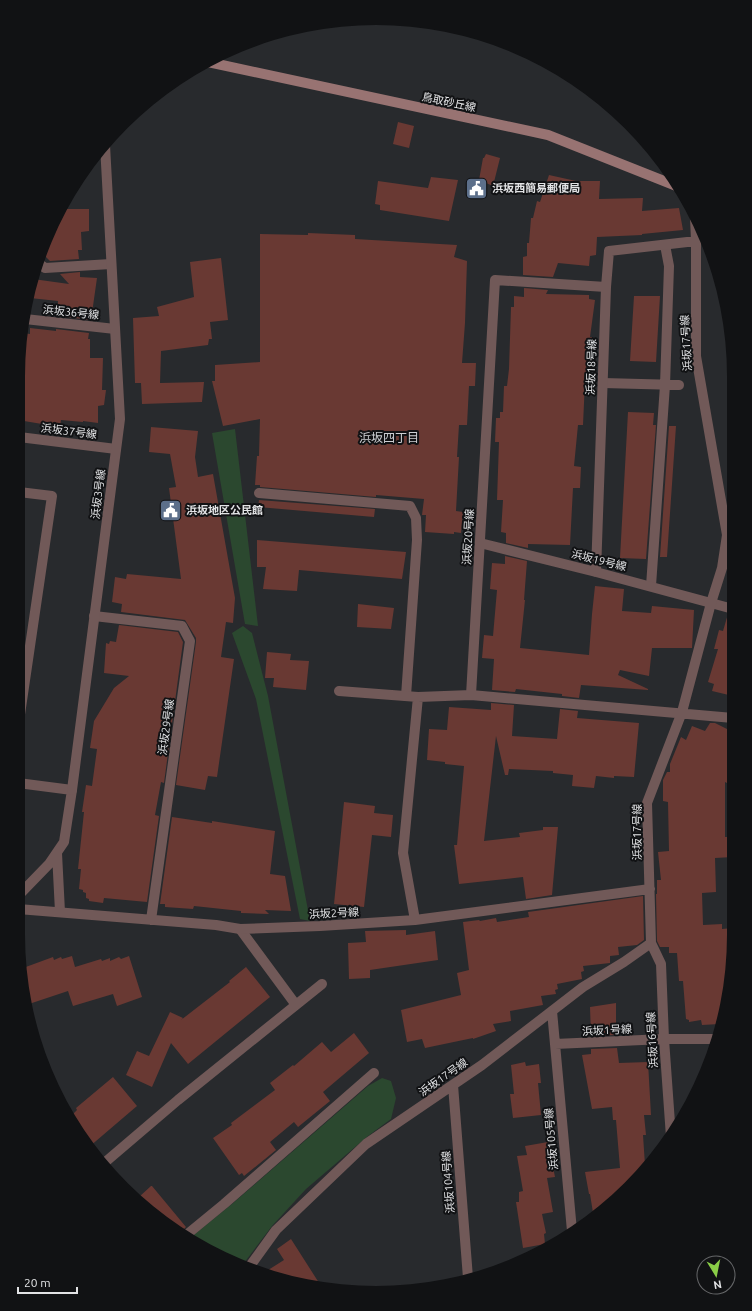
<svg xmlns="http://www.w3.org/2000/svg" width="752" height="1311" font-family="Ubuntu,'Noto Sans JP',sans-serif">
	<rect width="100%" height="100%" fill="#282a2d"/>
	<path fill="#2b482f" d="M235 429 258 626 245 624 212 433Z
		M243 626 252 633 268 696 310 921 300 919 256 699 232 633Z
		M382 1078 391 1081 396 1098 391 1119 368 1136 306 1189 272 1226 244 1263 190 1238 232 1204 368 1086Z"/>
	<path fill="#693933" d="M398 122 414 126 409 148 393 144Z
		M486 154 500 158 493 186 479 180 483 158H484Z
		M549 175 576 181H600L599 199 643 198 642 211 679 208 683 230 642 234V235L597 237 596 255 590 256 589 266 558 263 553 277 523 275V257L527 256V243H529L531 218H533L537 201 540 202Z
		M431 177 458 180 449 221 380 210V205L375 204 378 181 428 188Z
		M62 209H89V231L81 232 82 250H78L79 259 50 261 45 256V246Z
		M308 233 355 235V239L457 245 454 257 467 261 465 323 462 363H476L475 386H469L467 425H459L457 457H459L456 511 463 512 461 533 454 532V534L425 532 426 515H422L424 499 376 495V497L260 487V485H255L257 456H259L260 419 223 426 212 381H215V365L260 362V234L308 235Z
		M221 258 228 320 210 322 212 339H209L208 345 161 351 160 383 204 382 202 402 142 404 141 383H135L133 318 159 316 157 307 194 297 190 262Z
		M80 272V277L97 278 91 320 57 316 58 301 30 298 33 279 69 284 60 274Z
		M524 288 548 290 546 294 589 295V299L595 300 590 337H592L589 381H585L583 425H578L574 466 581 467 580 488H573L570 545 528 544V548L506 543V533L501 532 503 500H497L499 442H495L496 418H500V412H503L504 386H507L509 369 511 307H514V296L524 297Z
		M634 296H660L656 362 630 361Z
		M30 328 56 331V329L89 333 88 339H90V358H103L102 390H106L104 405 98 406V423L83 421V422L61 420 60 427 24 421V417L19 416V352L23 333 30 334Z
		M628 412 654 413 653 425H656L646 559 620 558Z
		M669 426H676L667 557H660Z
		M151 427 198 431 195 457 198 477 213 474 235 598 233 623 226 622 221 657 234 659 217 777 208 776 205 790 176 785 196 642V638L185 620 121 612 122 604 112 602 115 577 126 579 127 574 181 579 169 488 176 487 170 454 149 452Z
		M259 500 375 509 374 517 258 507Z
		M257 540 406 552 402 579 299 570 297 591 263 589 266 567H257Z
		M505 556 527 561 524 600H525L520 648 589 655 592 614 595 586 624 589 622 611 651 613 652 606 694 610 692 648H652L649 676 620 670 618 675 648 689V690L581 685 579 698 562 696V694L516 689 515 692 492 690 494 659 482 658 484 635 493 636 497 590 490 589 492 563 505 564Z
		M358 604 394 608 391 629 357 627Z
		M728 614 733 615V696L712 691 714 684 708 682 718 649H714L719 630 723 631Z
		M119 625 178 632 183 642 164 783 161 782 155 815 159 816 147 902 104 898 103 903 89 901V899L86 898V893L83 892V890L79 889 81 869H78L84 812H82L86 785 92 786 97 749 90 748 94 721 114 688 129 676 104 673 106 643 109 644 110 641 116 642Z
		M267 652 291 654 290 660 309 661 306 690 273 687 274 678H265Z
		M491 703 514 705 512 736 557 739 560 709 578 711 577 718 639 723 634 777 614 776V778L596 776 594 788 572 786 573 775 553 773V771L509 769 508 775H505L496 736 484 841 520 837 519 833 543 830V827H558L552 895 526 899 523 877 459 884 454 845H457L464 766 445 764V762L427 760 429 729 447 730 449 707 491 710Z
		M710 723H715L733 732V747L729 754 727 783 725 782V837H733V857L715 858 716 892 702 893 703 925 722 924V929L733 928V959L720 1024 702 1025 701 1020 689 1022V1020L686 1019 683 981H679L677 953H669V947H660L657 941 656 894H657V880H661L658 852 669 851 668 802 663 801V780L667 772H670V764L681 737 686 740 692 726 705 731Z
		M344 802 375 806 374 813 393 815 391 837 372 835 364 907 334 904Z
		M172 817 212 823V821L275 831 270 874 285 876 291 911 265 910 269 914 241 913V911L194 906 193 909 165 907V904H160Z
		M643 896 644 940 637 945 618 947 619 955 610 956V963L583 966 584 971 581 972 582 979 557 984 558 989 555 990 556 994 541 996 543 1005 510 1011 511 1021 493 1024 496 1031 473 1039V1038L425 1048 422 1039 407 1042 401 1010 461 995 457 973 469 970 463 922 479 920 480 921 496 918 497 922 529 917 528 912Z
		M406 930V935L435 931 438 960 370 970V978L349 979 348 943 366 942 365 931Z
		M72 956 75 967 101 959 102 961 110 958V961L119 957 121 959 129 956 142 997 117 1006 113 994 73 1006 68 991 29 1004 23 968 53 957 54 960 61 957 62 959Z
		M246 967 270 997 188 1064 171 1043 152 1087 126 1075 137 1051 149 1056 170 1012 183 1018 181 1020 230 982 229 981Z
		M616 1003V1035L591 1036 590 1007Z
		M354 1033 369 1053 323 1092 330 1101 298 1127 294 1122 270 1142 276 1150 244 1176 242 1173 239 1175 213 1138 232 1125 231 1123 275 1090 270 1083 293 1065 294 1066 322 1042 331 1052Z
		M617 1048 619 1063 648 1062 651 1115H644L646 1135H643L645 1165 594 1219 590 1194H589L585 1172 620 1168 616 1120H613L612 1107 592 1109 582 1055 591 1054V1049Z
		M525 1062 526 1066 539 1064 541 1083H538L541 1115 513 1118 510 1094H514L511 1065Z
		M113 1077 137 1106 89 1147 72 1115 77 1110 76 1108Z
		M548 1142 555 1177 547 1178 553 1212 542 1214 546 1233 544 1234 545 1244 523 1248 516 1202H519V1192L523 1191 517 1156 527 1155 525 1146Z
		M151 1186H152L186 1227 179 1234 139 1197Z
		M291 1239 321 1286 283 1281 265 1272 284 1260 277 1249Z"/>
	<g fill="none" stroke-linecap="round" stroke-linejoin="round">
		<path stroke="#715958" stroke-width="10" d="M603 383 679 385
			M259 493 410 506 416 518 417 540 406 696
			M651 586 665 385 669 266 665 245
			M711 603 733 609
			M240 929 296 1005
			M103 1164 178 1100 322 984"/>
		<path stroke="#715958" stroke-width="10" d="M37 262 45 268 111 264
			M606 287 495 280 471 695 733 718
			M25 319 115 329
			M19 437 116 449
			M480 543 596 572 711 603
			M596 572 606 287 609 251 696 241
			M94 616 182 626 190 641 151 920
			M339 691 418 697 471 695
			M18 728 52 496 19 492
			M57 853 60 912
			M18 896 49 864 64 842 72 790 18 783
			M18 909 216 925 240 929 320 926 415 920 650 889
			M415 920 403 853 418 697
			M651 943 661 964 664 1039 671 1137
			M552 1011 555 1044 664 1039H717
			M555 1044 572 1231
			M453 1085 468 1278
			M185 1236 224 1204 374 1073
			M250 1266 276 1230 366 1144 482 1065 583 987 624 962 651 943 647 803 682 712 711 603 722 568 727 535 696 356V241L695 217"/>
		<path stroke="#715958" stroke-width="10" d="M72 790 120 419 105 145"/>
		<path stroke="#987372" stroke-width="10" d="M208 62 548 135 679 187"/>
	</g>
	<defs>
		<symbol id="civic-square" viewBox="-11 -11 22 22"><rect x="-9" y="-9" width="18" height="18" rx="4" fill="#5c6f8a" stroke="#111214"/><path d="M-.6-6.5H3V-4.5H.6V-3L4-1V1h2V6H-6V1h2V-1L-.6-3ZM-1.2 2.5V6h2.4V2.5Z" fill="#fff"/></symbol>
	</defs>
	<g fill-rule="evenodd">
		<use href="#civic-square" x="464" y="176" width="25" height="25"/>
		<use href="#civic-square" x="158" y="498" width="25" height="25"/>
	</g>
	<g text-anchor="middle" stroke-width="4" stroke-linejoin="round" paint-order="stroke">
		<g font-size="11" fill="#e2e3e5" stroke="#111214">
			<text transform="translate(449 102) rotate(12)" y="4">鳥取砂丘線</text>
			<text transform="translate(71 312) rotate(6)" y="4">浜坂36号線</text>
			<text transform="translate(686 343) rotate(-93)" y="4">浜坂17号線</text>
			<text transform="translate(591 367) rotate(-88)" y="4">浜坂18号線</text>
			<text transform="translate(69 431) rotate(7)" y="4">浜坂37号線</text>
			<text transform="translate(98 494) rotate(-83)" y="4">浜坂3号線</text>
			<text transform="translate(468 537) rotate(-87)" y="4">浜坂20号線</text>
			<text transform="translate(599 560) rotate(14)" y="4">浜坂19号線</text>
			<text transform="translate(166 727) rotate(-82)" y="4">浜坂29号線</text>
			<text transform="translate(637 832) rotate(-90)" y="4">浜坂17号線</text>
			<text transform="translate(334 913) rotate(-3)" y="4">浜坂2号線</text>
			<text transform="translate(607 1030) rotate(-3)" y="4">浜坂1号線</text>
			<text transform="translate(652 1040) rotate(-93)" y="4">浜坂16号線</text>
			<text transform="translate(443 1077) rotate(-35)" y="4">浜坂17号線</text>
			<text transform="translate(551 1139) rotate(-95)" y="4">浜坂105号線</text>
			<text transform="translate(448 1182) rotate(-94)" y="4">浜坂104号線</text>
		</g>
		<g font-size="11" font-weight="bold" fill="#e2e3e5" stroke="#111214" text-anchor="start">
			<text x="492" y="192">浜坂西簡易郵便局</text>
			<text x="186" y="514">浜坂地区公民館</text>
		</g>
		<g font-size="12" fill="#cdcfd3" stroke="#111214">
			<text x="389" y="442">浜坂四丁目</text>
		</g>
	</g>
	<path d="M0 0H752V1311H0ZM376 25H376A351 351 0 0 1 727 376V935A351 351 0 0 1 376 1286H376A351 351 0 0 1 25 935V376A351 351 0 0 1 376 25Z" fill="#111214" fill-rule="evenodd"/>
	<g transform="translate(716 1275) rotate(170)"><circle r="19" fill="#111214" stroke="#656668"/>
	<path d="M0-3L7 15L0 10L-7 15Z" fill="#8ace47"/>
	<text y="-6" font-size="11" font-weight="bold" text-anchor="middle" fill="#e2e3e5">N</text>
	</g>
	<path d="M18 1287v6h59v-6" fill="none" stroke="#e2e3e5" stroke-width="2"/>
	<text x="24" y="1287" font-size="12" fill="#e2e3e5" stroke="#111214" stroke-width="3" paint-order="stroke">20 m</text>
</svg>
